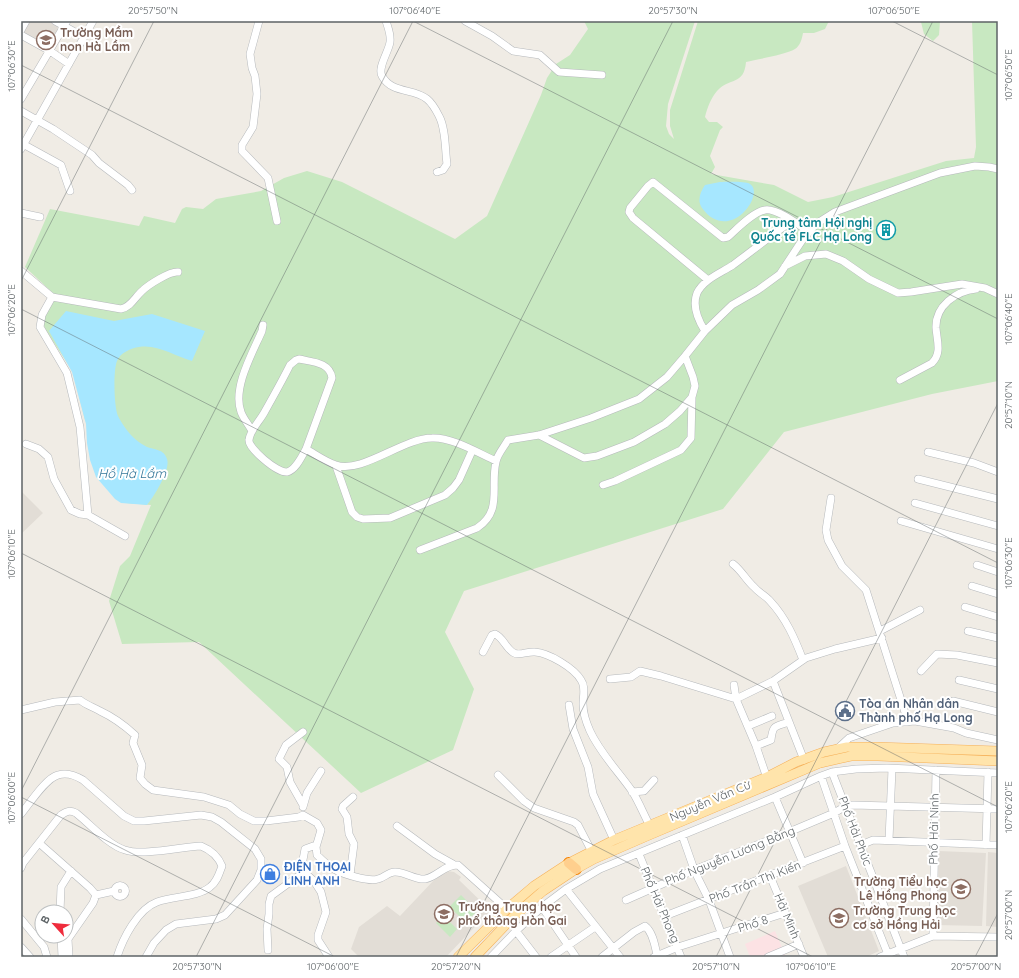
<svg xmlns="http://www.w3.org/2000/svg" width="1019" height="978" font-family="Quicksand,sans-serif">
	<rect width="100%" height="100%" fill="#f0ece5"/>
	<path fill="#e2ddd6" d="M29 21H50L63 29 51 49 22 32Z
		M21 491 43 513 21 534Z
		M939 851 986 853 982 926 937 925Z
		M988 852 998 853V927L986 926Z
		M846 866 879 951 866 957H828L798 886Z
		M447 871 454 872 461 877 459 880 489 909 490 911 446 957H359L351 949 359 927 387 906 400 916 434 880Z"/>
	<path fill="#fce2e4" d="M775 931 786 957H750L745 944Z"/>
	<path fill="#c8e8c1" d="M584 21H695L668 104 666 126 669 134 674 139 670 126V110L698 21H829L825 29 814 33H803C802 39 800 46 795 49 785 55 758 59 746 62 744 86 729 77 717 91 711 98 707 108 705 117L709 122H717L723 127 720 130 710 156 715 167 711 174 774 185 808 202 833 197 946 161 974 158 976 147 972 21H998V381L932 394 784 432 723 509 464 591 445 632 474 689 453 750 361 793 199 642 122 644 109 601 120 566 130 556 151 505 126 503 85 420 73 372 45 329 42 319 56 296 25 267 50 209 139 226 144 216 175 223 182 209 186 207 203 209 216 199 261 191 284 178 307 171 342 182 455 239 487 216 541 95 547 78 556 64 570 55 588 29Z
		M922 21H940L939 35 933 41 924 34 921 22Z
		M461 895 477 911 466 922 449 907Z
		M444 916 457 929 450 937 436 923Z"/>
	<path fill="#a6e7ff" d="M720 182C727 182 745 181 750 184 766 194 729 245 702 208 697 201 700 192 705 185Z
		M66 311 114 321 152 314 205 331 192 361C174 356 158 344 139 347 131 348 120 353 117 361 113 371 114 407 118 416 120 420 123 425 126 429 131 436 139 443 147 447 155 450 164 449 167 459 171 469 154 497 147 505L121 503 115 499 96 477 90 460 87 443 86 424 72 372 49 331Z"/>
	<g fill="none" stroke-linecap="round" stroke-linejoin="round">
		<defs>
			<path id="minor" d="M55 21 84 37
				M259 21 250 54 252 68 255 76 257 94 253 127 242 145V151L268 178 277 221
				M386 21C388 28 391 34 390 42 389 51 377 68 382 76 392 94 413 88 427 99 432 103 436 110 439 116 446 129 445 150 447 164L443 170 437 172
				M465 21 492 36 513 51 540 55 559 72 602 75
				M21 30 26 21
				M21 35 50 51 69 64
				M21 99 67 21
				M21 111 53 129 92 155 99 163 128 185 132 190
				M21 143 61 165 70 191
				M21 149 93 21
				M21 213 40 217
				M785 266 805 256 826 254 843 261 869 279 898 293 911 292 962 284 985 288 998 294
				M21 271 52 297
				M708 280 633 218 629 212 630 208 648 186 653 182 723 238 728 237C737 229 753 212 765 210 777 208 799 225 809 232
				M52 297 42 315 40 327 67 373 80 427 88 515
				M52 297 121 309C131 307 135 297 142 291 148 285 170 271 178 272
				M705 331C698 320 692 306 697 293 704 279 721 273 733 265 753 250 772 235 792 221
				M900 380 932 363C942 353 937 341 936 328 935 306 956 291 976 289
				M252 431C249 425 243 418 241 412 232 388 253 352 262 331L263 325
				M539 435 584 458 597 456 634 442 665 424 680 411 692 397 695 386 693 377 685 356
				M26 444 39 449 48 457 54 479 71 510 80 514 88 515 125 536
				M306 449 332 378C330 362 312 362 299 359L296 360 290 365C282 381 273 397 264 413 259 422 250 430 249 440 248 448 277 473 287 472 296 470 302 456 306 449 315 454 326 462 336 465 362 474 403 438 432 438 452 437 478 453 496 461
				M928 452 974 463 998 472
				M336 466 352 512 357 517 363 519 390 518 445 495 453 488 459 480 472 451
				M918 479 998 499
				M603 485 615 481 681 450 691 438 692 397
				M831 498 826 530 828 540 842 566 866 590 908 722
				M915 503 998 526
				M901 521 998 549
				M420 550 477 528C503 511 490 487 496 462 497 455 504 447 508 440L539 435 591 418 639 399 667 377 685 356 705 331 732 305 758 290 780 274 803 239 816 224 835 212 940 173 975 166 989 167 998 169
				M733 564C742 571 746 580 754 587 759 593 766 596 770 601 786 618 795 639 803 660
				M977 565 998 572
				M972 586 998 594
				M965 607 998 617
				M880 631 920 610
				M968 631 998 638
				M483 652 492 635 495 634C503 637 506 649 514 653 520 656 528 651 535 652 549 653 574 668 581 680 586 687 583 696 583 704 583 713 586 722 590 731 600 753 618 771 632 791 639 802 644 815 650 826
				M921 671 937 654 957 655 998 663
				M610 679 631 677 640 671 661 676 736 699 773 681 806 658 835 649 882 638
				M959 680 998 689
				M773 681 804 760
				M734 685 736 699 756 746 768 781
				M953 701 998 712
				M569 705 573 729 588 767 593 794 614 840
				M21 710 55 702 80 700C86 705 93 707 100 711 113 717 124 725 135 735L133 743 142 765 140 778 145 784 153 790 204 797 229 805 240 814 254 821H266L299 817 303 815 317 823 321 830 316 847 317 855C322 860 327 865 334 869 342 874 369 882 378 879 384 878 388 872 395 872 406 872 415 880 425 879 437 877 445 864 458 865L507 909
				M748 726 772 716
				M756 746 771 740C773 724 775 727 789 722
				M836 750 849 738 893 723 915 721 954 728 966 733 998 740
				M832 772 904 957
				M498 775 524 801 534 808 574 822 578 825 592 852
				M821 776 845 846 889 957
				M632 792 644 791 654 780
				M775 797 803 863
				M303 805 290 782 287 767 279 759 286 745 303 732
				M303 807 307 793 321 771
				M21 814C30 803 46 778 58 775 67 772 75 775 83 780L124 816 134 821H144L201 815 212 817 221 822 255 849 261 859V870L257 880 225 915 216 919 176 924 166 930 154 943 146 957
				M397 826 435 854 453 864
				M682 835 695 872 709 900 730 957
				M889 840 892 769
				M39 843 90 888 96 895 93 903 68 939 62 940
				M316 845 305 849 302 865 304 872 314 881 321 892 326 912 318 935V940L329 957
				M861 845 873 840 998 845
				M986 845 988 772
				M639 854 681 957
				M21 868 23 863 61 815C67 811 70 810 76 813 90 824 108 845 125 850 143 856 181 847 201 846 211 850 218 856 222 866 219 874 217 882 210 887 198 897 173 896 157 902 138 909 123 938 117 957
				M350 875 354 844 349 834 347 817 342 809 343 806 353 797
				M770 876 804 957
				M114.5 891a5.5 5.5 0 1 1 11 0a5.5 5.5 0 1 1-11 0Z
				M566 889 620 957
				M96 895 114 891
				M626 900 694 870 789 832 834 813 846 806 853 805 998 809
				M542 907 576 957
				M60 912 61 887 71 871
				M665 916 845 846
				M21 919 44 947 47 957
				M516 931 536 957
				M61 936 62 957
				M933 936 936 770
				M68 939 69 957
				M21 947 30 957
				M268 950 267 929 269 914V904L271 896 304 872
				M491 957 516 931 542 907 566 889 600 869 775 797 821 776 832 772 856 769 887 768 998 773
				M551 957 595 927
				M602 957 634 932 645 926C653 932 655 946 657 955
				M654 957 678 947 785 913
				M768 957 799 944
				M880 957 933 936 998 937"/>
			<path id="major" d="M458 957 507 909 534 886 569 863 614 840 767 777 796 762 824 752 847 747H876L998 751
				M475 957 514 916 543 891 576 869 594 859 647 836 820 763 851 756H878L998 761"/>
			<path id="highway" d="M569 863 576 869"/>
		</defs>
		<use href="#minor" stroke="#b6b9bc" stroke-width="8"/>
		<use href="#major" stroke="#f6b058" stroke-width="10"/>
		<use href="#highway" stroke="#f58000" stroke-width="12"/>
		<use href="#minor" stroke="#fff" stroke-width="7"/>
		<use href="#major" stroke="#ffe4ab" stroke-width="9"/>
		<use href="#highway" stroke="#ffcf8d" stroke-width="10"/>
	</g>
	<path fill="none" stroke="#5d6366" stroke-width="1" stroke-opacity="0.45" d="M413 21 998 319M892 21 998 75M21 65 998 563M21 281 154 21M21 309 998 807M21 553 813 957M21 791 413 21M21 797 335 957M196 957 673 21M456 957 933 21M716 957 998 403M975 957 998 913"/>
	<defs>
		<symbol id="school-ring" viewBox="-11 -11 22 22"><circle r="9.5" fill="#fff" stroke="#8d6e63" stroke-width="1.5"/><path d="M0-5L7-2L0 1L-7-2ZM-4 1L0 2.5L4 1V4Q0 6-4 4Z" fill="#8d6e63"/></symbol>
		<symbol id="building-ring" viewBox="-11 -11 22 22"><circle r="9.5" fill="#fff" stroke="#0f9aa8" stroke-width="1.5"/><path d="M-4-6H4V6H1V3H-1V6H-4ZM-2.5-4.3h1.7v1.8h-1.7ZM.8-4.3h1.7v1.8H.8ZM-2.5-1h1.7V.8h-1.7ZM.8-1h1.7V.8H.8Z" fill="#0f9aa8"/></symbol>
		<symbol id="civic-ring" viewBox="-11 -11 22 22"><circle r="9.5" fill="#fff" stroke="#5c6f8a" stroke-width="1.5"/><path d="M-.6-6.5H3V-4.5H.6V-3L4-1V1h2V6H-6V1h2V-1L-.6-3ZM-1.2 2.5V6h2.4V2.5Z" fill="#5c6f8a"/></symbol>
		<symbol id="shop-ring" viewBox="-11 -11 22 22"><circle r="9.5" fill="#fff" stroke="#3f7fe0" stroke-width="1.5"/><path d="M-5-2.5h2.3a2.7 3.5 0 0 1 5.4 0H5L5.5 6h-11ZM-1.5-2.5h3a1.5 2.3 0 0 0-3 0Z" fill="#3f7fe0"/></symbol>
	</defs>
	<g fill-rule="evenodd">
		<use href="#school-ring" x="35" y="29" width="22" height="22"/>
		<use href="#building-ring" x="875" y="219" width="22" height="22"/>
		<use href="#civic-ring" x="834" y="700" width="22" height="22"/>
		<use href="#shop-ring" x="259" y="863" width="22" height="22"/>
		<use href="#school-ring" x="950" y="878" width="22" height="22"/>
		<use href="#school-ring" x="433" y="903" width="22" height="22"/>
		<use href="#school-ring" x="828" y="907" width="22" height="22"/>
	</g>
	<g text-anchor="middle" stroke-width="4" stroke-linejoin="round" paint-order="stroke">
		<g font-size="12" font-weight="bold" fill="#785e54" stroke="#fff" text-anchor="start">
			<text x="60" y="37">Trường Mầm<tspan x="60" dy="14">non Hà Lầm</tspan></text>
			<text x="947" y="886" text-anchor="end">Trường Tiểu học<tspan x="947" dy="14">Lê Hồng Phong</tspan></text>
			<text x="458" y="911">Trường Trung học<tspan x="458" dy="14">phổ thông Hòn Gai</tspan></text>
			<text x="853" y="915">Trường Trung học<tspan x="853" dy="14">cơ sở Hồng Hải</tspan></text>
		</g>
		<g font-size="12" font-weight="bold" fill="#0d838f" stroke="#fff" text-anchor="end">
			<text x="872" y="227">Trung tâm Hội nghị<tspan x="872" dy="14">Quốc tế FLC Hạ Long</tspan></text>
		</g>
		<g font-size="12" font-weight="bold" fill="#4e5e75" stroke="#fff" text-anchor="start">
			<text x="859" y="708">Tòa án Nhân dân<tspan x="859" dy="14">Thành phố Hạ Long</tspan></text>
		</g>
		<g font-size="12" fill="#5d6366" stroke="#fff">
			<text transform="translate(710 801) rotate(-23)" y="4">Nguyễn Văn Cừ</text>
			<text transform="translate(934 829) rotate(-89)" y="4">Phố Hải Ninh</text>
			<text transform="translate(855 831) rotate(69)" y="4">Phố Hải Phúc</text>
			<text transform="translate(730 856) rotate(-22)" y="4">Phố Nguyễn Lương Bằng</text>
			<text transform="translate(755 882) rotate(-21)" y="4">Phố Trần Thì Kiến</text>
			<text transform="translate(660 905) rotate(67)" y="4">Phố Hải Phong</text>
			<text transform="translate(787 916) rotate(67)" y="4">Hải Minh</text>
			<text transform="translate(753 924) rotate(-18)" y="4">Phố 8</text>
		</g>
		<g font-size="12" font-weight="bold" fill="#366cbe" stroke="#fff" text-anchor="start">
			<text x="284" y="871">ĐIỆN THOẠI<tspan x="284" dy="14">LINH ANH</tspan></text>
		</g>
		<g font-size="13" font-style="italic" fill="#36789a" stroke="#fff">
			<text x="132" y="478">Hồ Hà Lầm</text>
		</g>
	</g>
	<rect width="1019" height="978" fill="none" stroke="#ffffff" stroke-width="44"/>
	<g transform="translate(54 924) rotate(297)"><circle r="19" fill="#ffffff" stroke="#bec1c2"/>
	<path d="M0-3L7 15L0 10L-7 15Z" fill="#ef2c3d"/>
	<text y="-6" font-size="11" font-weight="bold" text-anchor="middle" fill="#5d6366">B</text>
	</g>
	<rect x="22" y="22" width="975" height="934" fill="none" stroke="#5d6366" stroke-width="1.5"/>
	<g font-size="10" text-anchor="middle" fill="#5d6366">
		<text x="153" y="14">20°57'50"N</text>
		<text x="415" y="14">107°06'40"E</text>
		<text x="673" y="14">20°57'30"N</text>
		<text x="894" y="14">107°06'50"E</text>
		<text transform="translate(11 66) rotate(-90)" y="4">107°06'30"E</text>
		<text transform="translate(1008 75) rotate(-90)" y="4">107°06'50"E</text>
		<text transform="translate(11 310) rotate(-90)" y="4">107°06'20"E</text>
		<text transform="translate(1008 319) rotate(-90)" y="4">107°06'40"E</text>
		<text transform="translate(1008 405) rotate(-90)" y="4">20°57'10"N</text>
		<text transform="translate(11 554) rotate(-90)" y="4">107°06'10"E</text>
		<text transform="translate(1008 563) rotate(-90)" y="4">107°06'30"E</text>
		<text transform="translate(11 798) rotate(-90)" y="4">107°06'00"E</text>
		<text transform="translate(1008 807) rotate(-90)" y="4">107°06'20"E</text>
		<text transform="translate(1008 915) rotate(-90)" y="4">20°57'00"N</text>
		<text x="197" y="970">20°57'30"N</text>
		<text x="333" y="970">107°06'00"E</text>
		<text x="456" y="970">20°57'20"N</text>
		<text x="716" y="970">20°57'10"N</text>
		<text x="811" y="970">107°06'10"E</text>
		<text x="976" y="970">20°57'00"N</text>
	</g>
</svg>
